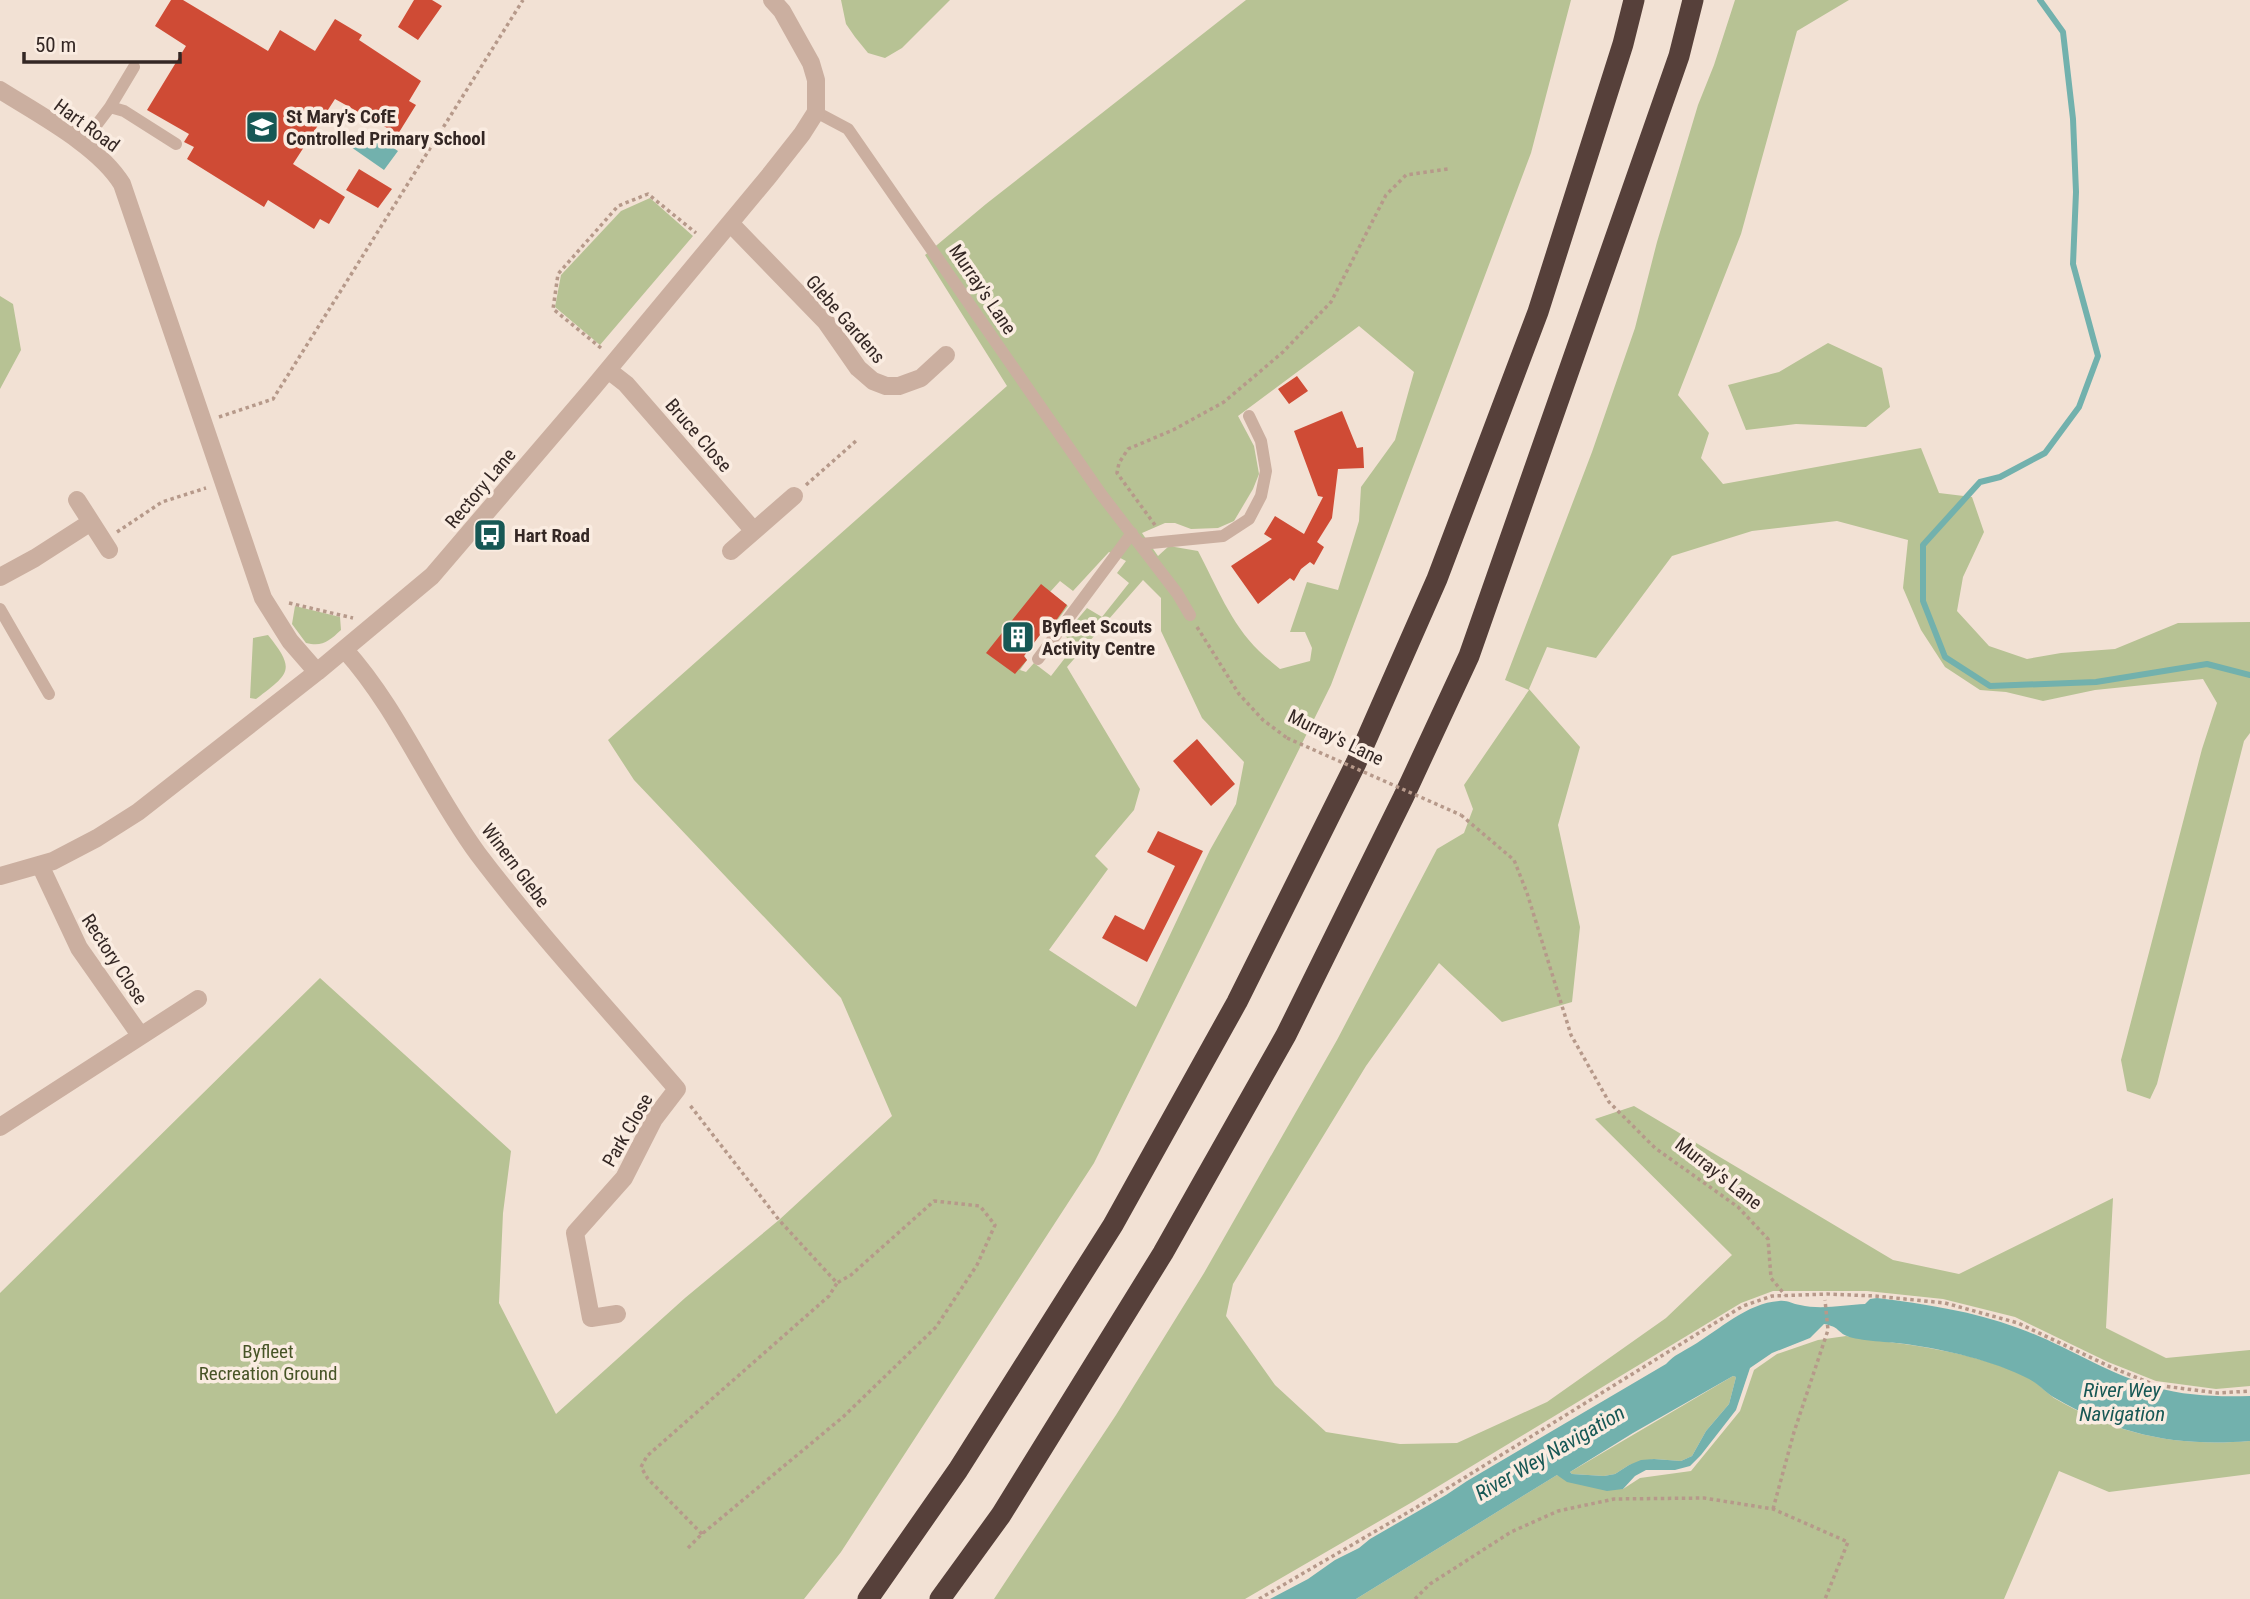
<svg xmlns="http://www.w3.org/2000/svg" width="2250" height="1599" font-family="'Roboto Condensed',sans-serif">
	<rect width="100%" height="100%" fill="#f2e1d4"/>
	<path fill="#b7c294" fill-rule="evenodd" d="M841 0H950L902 48 885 58 868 53 855 37 846 24Z
		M1246 0H1571L1531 153 1331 685 1094 1163 841 1552 804 1599H0V1293L320 978 511 1151 503 1213 499 1303 556 1414 685 1298 779 1220 892 1116 841 998 634 780 608 740 1007 386 925 255 986 204ZM1359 326 1414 372 1395 440 1361 487 1359 521 1338 590 1307 582 1290 632H1305L1312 648 1310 661 1280 669C1273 663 1265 657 1259 651 1231 624 1216 585 1198 551L1169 546 1158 556 1142 533 1165 523H1175L1191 529 1218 528 1234 521 1253 489 1259 474 1254 446 1238 416ZM1109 552 1126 561 1117 573 1129 583 1102 617 1087 608 1064 635 1075 645 1051 676 1034 663 1026 672 1020 670 1027 660 1024 656 1051 620 1056 622 1068 606 1050 592 1060 581 1073 591ZM1143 580 1161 598V631L1202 718 1244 762 1236 804 1210 850 1136 1007 1049 950 1108 869 1095 856 1134 810 1140 789 1067 667Z
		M1735 0H1849L1797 31 1741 234 1678 395 1709 433 1701 458 1723 484 1921 448 1939 493 1972 497 1984 532 1963 577 1957 611 1989 646 2027 659 2061 653 2115 649 2178 623 2250 622V733L2244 741 2157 1084 2150 1099 2127 1091 2121 1060 2202 749 2217 703 2203 679 2095 690 2043 701 2006 692 1980 690 1945 667 1921 630 1903 588 1908 540 1837 521 1752 531 1672 556 1596 658 1547 647 1529 689 1580 747 1558 825 1580 927 1572 1002 1502 1022 1439 963 1366 1066 1233 1284 1226 1316 1275 1385 1326 1432 1400 1444 1457 1443 1547 1402 1666 1318 1732 1255 1595 1119 1634 1106 1893 1260 1959 1274 2113 1198 2106 1328 2166 1358 2250 1350V1386L2216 1389 2156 1381 2108 1362 2015 1317 1943 1299 1867 1291H1773L1741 1303 1414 1501 1245 1599H994L1116 1415 1204 1273 1337 1040 1437 849 1464 833 1473 809 1464 785 1529 690 1505 680 1592 452 1635 328 1657 242 1698 105 1714 65Z
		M650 198 693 236 600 345 555 307 561 275 621 211Z
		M0 296 13 304 21 350 0 389Z
		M1828 343 1882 368 1890 407 1866 427 1796 424 1746 430 1728 385 1779 372Z
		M295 606 340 617 341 630C329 641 323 647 306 643L292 624Z
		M268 635C296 670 290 673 256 699L250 698 253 638Z
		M1846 1336C1907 1345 1973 1350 2029 1378 2038 1383 2045 1392 2054 1398 2117 1435 2178 1447 2250 1441V1474L2109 1492 2059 1471 2004 1599H1356L1557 1475 1623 1489 1640 1478 1691 1471 1740 1411 1754 1370 1777 1354 1818 1340Z
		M1733 1376 1736 1377 1729 1404 1706 1431 1692 1456 1681 1461 1654 1459 1629 1465 1615 1474 1604 1476 1572 1474 1570 1472Z"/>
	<path fill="#72b1ad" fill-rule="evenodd" d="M363 128 398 151 384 170 351 147Z
		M1877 1298C1925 1304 1972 1311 2018 1328 2064 1344 2107 1374 2155 1387 2185 1396 2219 1397 2250 1396V1441C2177 1447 2118 1435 2055 1398 2046 1393 2039 1384 2029 1379 1992 1360 1946 1350 1906 1344 1892 1342 1858 1341 1847 1336 1837 1332 1840 1327 1824 1324L1810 1338 1772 1353 1750 1368 1736 1410 1701 1455 1690 1466 1675 1470H1646L1635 1476 1623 1489 1607 1491 1567 1482 1557 1475 1356 1599H1270L1308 1579 1335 1560 1359 1548 1370 1539 1446 1495 1467 1481 1666 1364C1675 1354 1681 1353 1692 1346 1719 1330 1747 1303 1779 1301 1788 1300 1792 1304 1800 1305 1820 1310 1845 1305 1865 1304L1870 1299ZM1733 1376 1736 1377 1729 1404 1706 1431 1692 1456 1681 1461 1654 1459 1641 1460 1629 1465 1615 1474 1604 1476 1572 1474 1570 1472 1633 1433Z"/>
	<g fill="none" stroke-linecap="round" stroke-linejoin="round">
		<path stroke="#72b1ad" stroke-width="6" d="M2040 0 2063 32 2073 119 2076 192 2073 264 2098 356 2079 407 2045 453 2000 477 1980 482 1923 545V601L1945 657 1990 686 2096 682 2207 664 2250 675"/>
	</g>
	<path fill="#cf4b35" d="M171 0H183L268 51 280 30 315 51 335 19 362 35 359 40 421 81 409 101 416 105 398 134 335 99 293 164 345 197 329 224 320 219 314 229 268 200 264 207 187 159 194 147 184 142 189 134 147 110 186 46 155 26Z
		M414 0H432L442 6 418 40 398 27Z
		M359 169 392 189 378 208 346 190Z
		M1297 376 1308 391 1289 404 1278 389Z
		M1342 411 1357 448 1363 447 1364 468 1338 469 1332 518 1317 542 1324 547 1314 565 1310 562 1301 569 1294 581 1290 578 1258 604 1231 566 1272 539 1264 534 1275 516 1304 534 1323 497 1318 496 1294 431Z
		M1041 584 1067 605 1055 622 1052 619 1024 656 1027 660 1015 674 986 653Z
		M1197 739 1235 784 1211 806 1173 761Z
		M1158 831 1203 851 1147 962 1102 938 1115 915 1144 930 1175 866 1147 852Z"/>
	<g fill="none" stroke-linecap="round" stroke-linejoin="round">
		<path stroke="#b6998a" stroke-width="3.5" stroke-dasharray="3.5 3.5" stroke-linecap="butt" d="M601 348 553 309 558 274 618 206 648 194 696 233
			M219 417 273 399 523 0
			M806 485 857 440
			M1155 525 1117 473 1119 463 1128 449 1173 430 1224 402 1283 352 1331 302 1386 195 1406 175 1448 169
			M117 532 162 502 206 488
			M289 603 353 618
			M1197 627 1239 694 1263 720 1287 738
			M1461 815 1514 860 1527 893 1571 1035 1609 1102 1655 1148 1738 1207 1768 1239 1771 1278 1785 1295
			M1773 1509 1794 1432 1828 1330 1825 1300
			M702 1534 648 1479 641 1467 647 1456 829 1296 837 1283
			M688 1548 702 1534 843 1417 936 1327 977 1265 995 1225 980 1206 934 1201 851 1275 837 1283 779 1220 689 1104
			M1259 1599 1417 1507 1710 1326 1743 1306 1772 1296 1827 1294 1875 1296 1945 1303 2018 1323 2113 1368 2155 1385 2218 1393 2250 1391
			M1415 1599 1430 1584 1511 1532 1558 1511 1614 1499 1704 1498 1773 1509 1848 1542 1825 1599"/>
		<path stroke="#cbafa0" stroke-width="12" d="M110 107 134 67
			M816 112 848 129 1101 494 1177 593 1190 615
			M82 144 110 107 124 111 176 144
			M1141 544 1223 536 1249 519 1261 496 1266 471 1261 441 1249 416
			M0 609 49 694
			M1038 659 1132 533"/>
		<path stroke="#cbafa0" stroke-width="18" d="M0 90C38 114 99 146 122 184L263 598 290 641 317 672
			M730 223 826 322 858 368 873 381 886 386H899L921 378 946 355
			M608 370 626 384 754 531
			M77 500 109 550
			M731 551 794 496
			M0 577 35 558 91 522
			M345 650C399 710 430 789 478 854 540 936 610 1011 677 1089L654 1119 624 1178 575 1233 591 1318 617 1314
			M40 865 79 948 140 1035
			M0 876 53 861 97 838 138 812 317 672 432 576 592 389 769 176 802 134 816 112V80L811 63 782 11 772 0
			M0 1127 198 999"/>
		<path stroke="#56403a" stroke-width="21" d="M868 1599 958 1470 1113 1225 1237 1002 1356 763 1437 579 1538 312 1623 44 1634 0
			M940 1599 1001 1515 1163 1253 1286 1035 1404 796 1469 656 1679 56 1693 0"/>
		<path stroke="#b6998a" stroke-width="3.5" stroke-dasharray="3.5 3.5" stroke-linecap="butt" d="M1287 738 1461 815"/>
	</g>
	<defs>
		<symbol id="school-square" viewBox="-11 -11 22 22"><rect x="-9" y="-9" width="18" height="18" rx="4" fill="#175855" stroke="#faece1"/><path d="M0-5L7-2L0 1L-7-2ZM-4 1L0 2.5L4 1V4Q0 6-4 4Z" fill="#fff"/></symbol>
		<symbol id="bus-square" viewBox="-11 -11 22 22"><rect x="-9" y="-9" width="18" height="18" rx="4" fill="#175855" stroke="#faece1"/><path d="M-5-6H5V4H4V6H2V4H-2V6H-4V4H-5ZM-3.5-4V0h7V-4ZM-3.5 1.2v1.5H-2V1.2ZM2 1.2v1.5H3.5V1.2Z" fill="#fff"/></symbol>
		<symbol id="building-square" viewBox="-11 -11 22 22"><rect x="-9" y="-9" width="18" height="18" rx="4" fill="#175855" stroke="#faece1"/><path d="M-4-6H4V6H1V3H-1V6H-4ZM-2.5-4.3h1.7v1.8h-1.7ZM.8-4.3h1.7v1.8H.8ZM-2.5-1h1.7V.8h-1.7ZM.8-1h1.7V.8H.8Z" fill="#fff"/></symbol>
	</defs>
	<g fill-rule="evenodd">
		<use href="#school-square" x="243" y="108" width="38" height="38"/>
		<use href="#bus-square" x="471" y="516" width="38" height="38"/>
		<use href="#building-square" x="999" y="618" width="38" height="38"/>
	</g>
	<g text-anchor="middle" stroke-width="7" stroke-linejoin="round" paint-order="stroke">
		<g font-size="19" font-weight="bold" fill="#342724" stroke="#faece1" text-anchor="start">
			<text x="286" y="123">St Mary's CofE<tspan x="286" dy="22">Controlled Primary School</tspan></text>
			<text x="514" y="542">Hart Road</text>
			<text x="1042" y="633">Byfleet Scouts<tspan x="1042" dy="22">Activity Centre</tspan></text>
		</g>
		<g font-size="19" fill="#342724" stroke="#faece1">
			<text transform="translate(87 125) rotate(36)" y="7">Hart Road</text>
			<text transform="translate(983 289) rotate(56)" y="7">Murray's Lane</text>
			<text transform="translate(846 319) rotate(49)" y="7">Glebe Gardens</text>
			<text transform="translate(699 435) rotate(49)" y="7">Bruce Close</text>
			<text transform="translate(480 488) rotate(-50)" y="7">Rectory Lane</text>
			<text transform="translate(1336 737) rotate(26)" y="7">Murray's Lane</text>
			<text transform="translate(516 865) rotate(53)" y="7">Winern Glebe</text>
			<text transform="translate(115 959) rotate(57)" y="7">Rectory Close</text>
			<text transform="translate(627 1130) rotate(-60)" y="7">Park Close</text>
			<text transform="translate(1719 1173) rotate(38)" y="7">Murray's Lane</text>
		</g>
		<g font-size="19" fill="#475426" stroke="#faece1">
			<text x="268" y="1358">Byfleet<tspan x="268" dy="22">Recreation Ground</tspan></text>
		</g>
		<g font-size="21" font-style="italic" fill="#175855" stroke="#faece1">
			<text x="2122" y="1397">River Wey<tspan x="2122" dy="24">Navigation</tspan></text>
			<text transform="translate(1550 1453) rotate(-30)" y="7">River Wey Navigation</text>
		</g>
	</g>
	<path d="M24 52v10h156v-10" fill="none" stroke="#342724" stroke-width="3.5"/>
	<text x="35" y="52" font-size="21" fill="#342724" stroke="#faece1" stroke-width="5" paint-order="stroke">50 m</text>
</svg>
